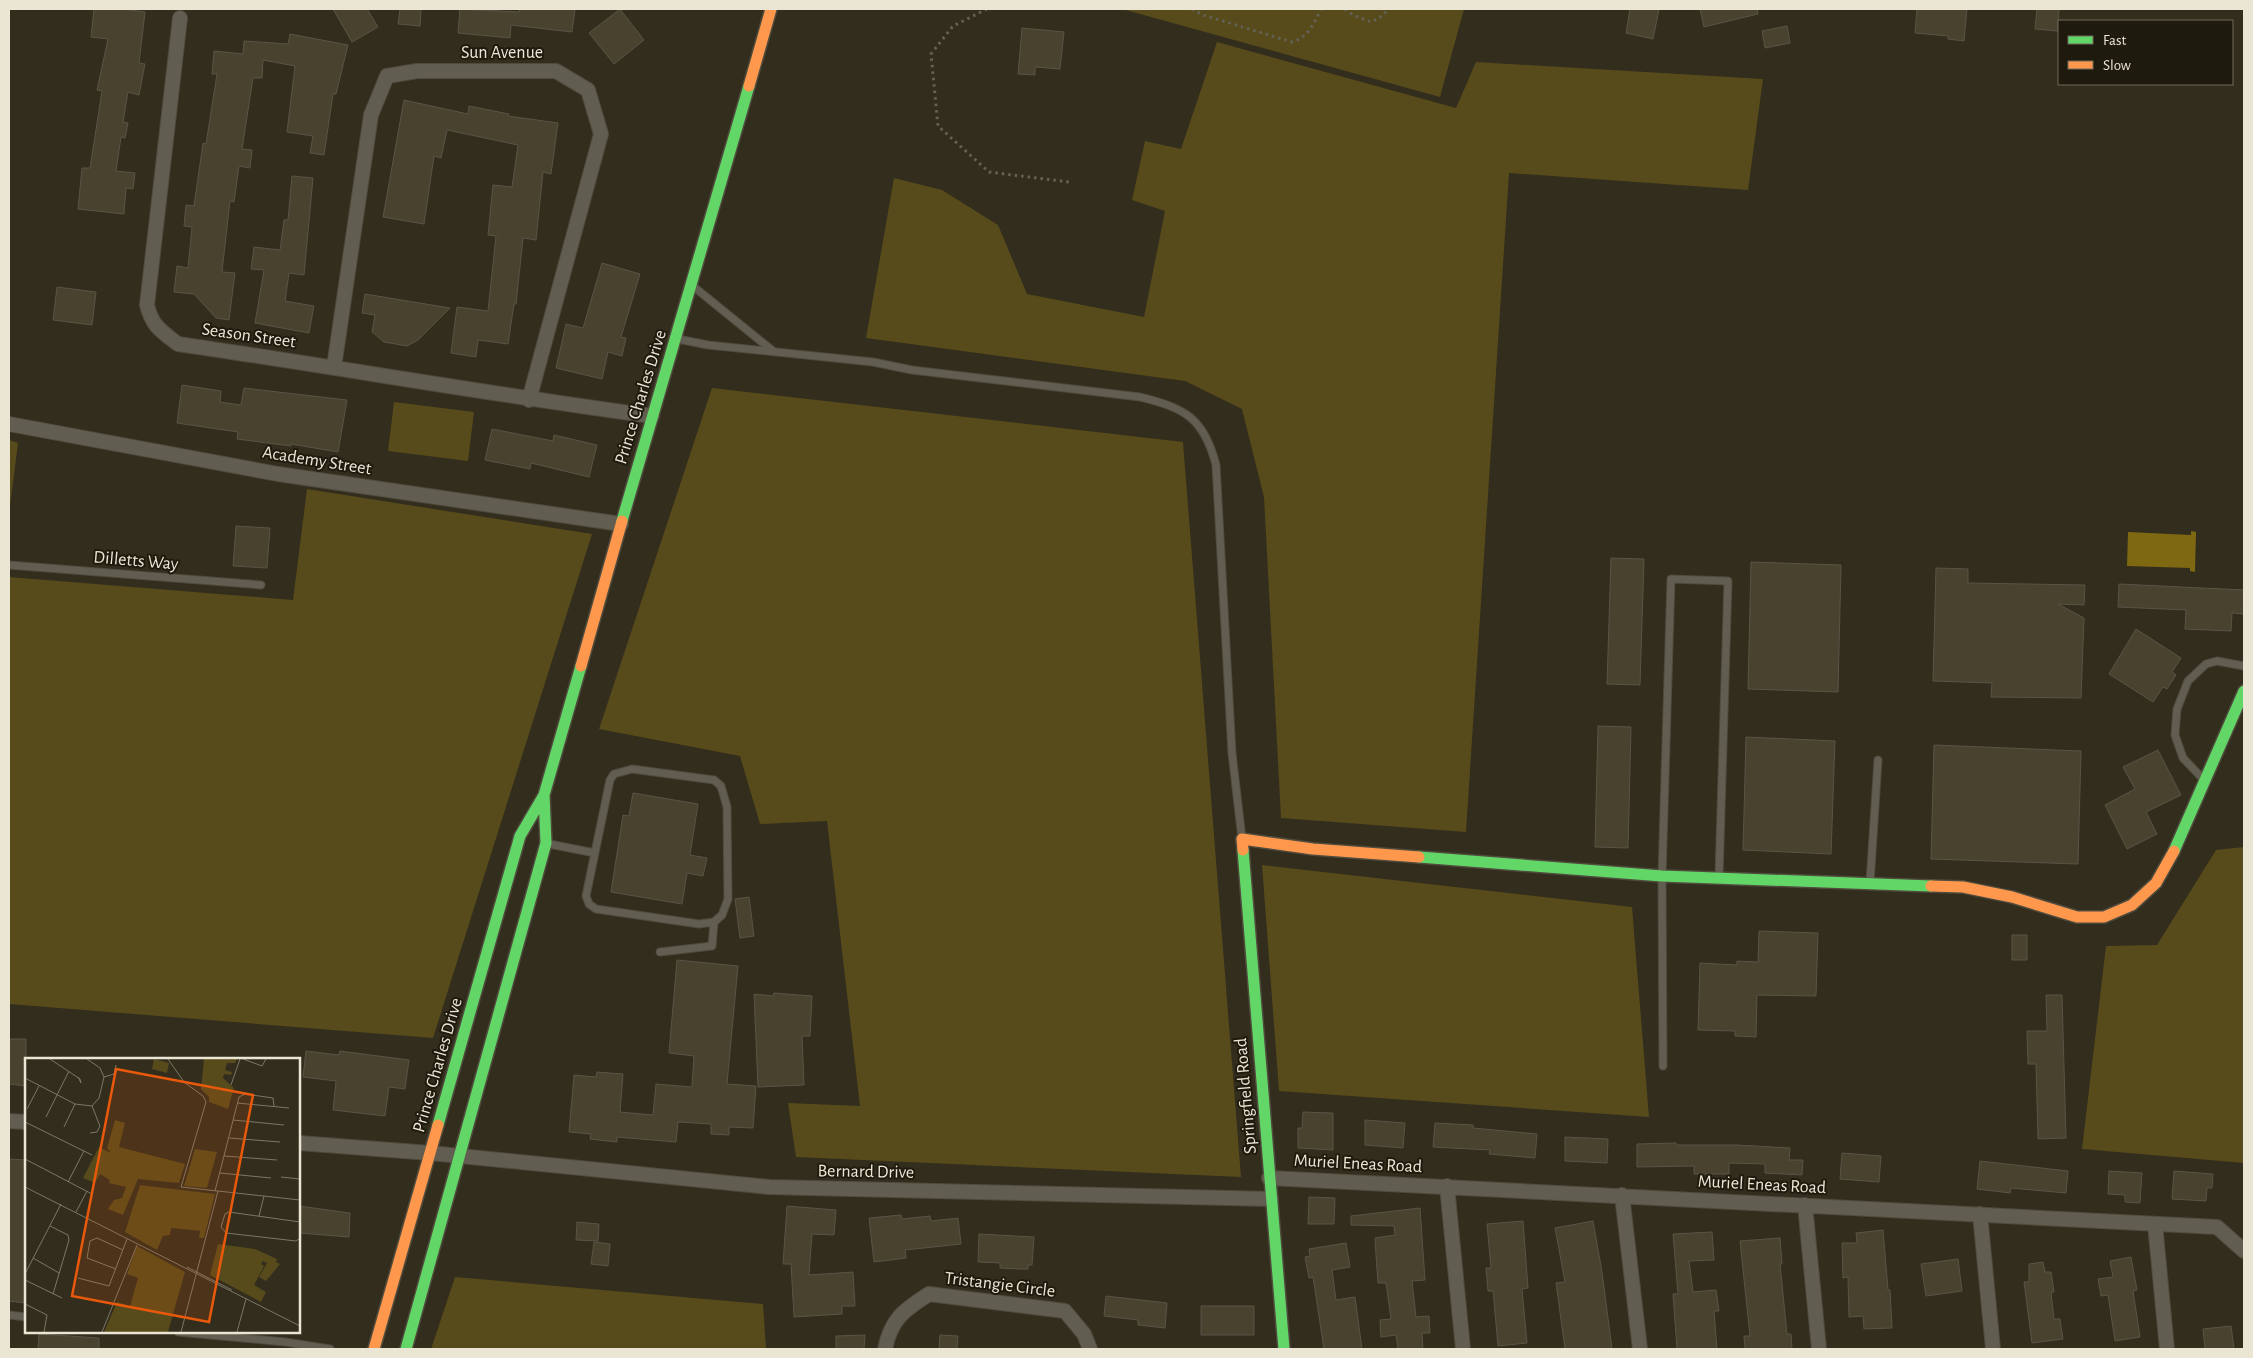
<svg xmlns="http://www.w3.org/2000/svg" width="2253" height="1358" font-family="'Alegreya Sans',sans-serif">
	<rect width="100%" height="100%" fill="#322d1d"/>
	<path fill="#574a1b" d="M1122 9H1464L1440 97Z
		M1217 42 1456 108 1476 62 1763 79 1748 190 1509 173 1466 832 1281 818 1264 497 1242 409 1185 381 866 338 894 178 942 190 998 225 1027 294 1144 317 1165 211 1132 200 1145 141 1181 149Z
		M712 388 1183 442 1241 1177 796 1157 788 1103 860 1106 827 821 760 824 740 756 599 729Z
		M394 402 474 412 468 461 388 451Z
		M9 440 18 443 9 514Z
		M307 489 592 534 433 1038 9 1004V577L293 600Z
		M2244 847V1163L2082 1149 2106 946 2157 945 2216 850Z
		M1262 865 1632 907 1649 1117 1279 1091Z
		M455 1277 763 1304 766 1349H431Z"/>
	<path fill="#7e6812" d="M2191 531 2196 532 2195 572 2190 571V568L2127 566 2128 532 2191 535Z"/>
	<path fill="#49422f" stroke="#585547" d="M94 9H123L145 12 139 63 145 64 139 95 128 92 123 122 128 123 125 138 121 137 116 171 135 173 133 189 126 188 124 214 78 209 82 168H90L102 91 97 90 108 39 91 37Z
		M333 9H367L378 27 352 42Z
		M400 9H421L420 26 398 24Z
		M460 9 519 12 520 9H575L572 32 511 25 510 38 458 33Z
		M620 9 644 40 614 64 589 33Z
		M1630 9H1659L1653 39 1626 33Z
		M1700 9H1757L1758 14 1704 27Z
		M1917 9H1967L1964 41 1948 39V36L1915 33Z
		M2037 9H2059L2058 31 2035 29Z
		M1787 26 1790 43 1765 48 1762 31Z
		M1022 28 1064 32 1060 69 1035 67V75L1018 74Z
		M290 34 348 45 336 94H333L324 155 310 153 313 136 287 132 295 66 263 60 262 78H253L242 149 252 150 250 168 239 166 234 202 230 201 222 272 235 273 229 320 216 318 194 294 174 292 177 266 188 268 192 227 184 226 186 205 194 206 203 143 206 144 217 74H212L214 51 243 54 244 41 288 44Z
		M404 100 468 114 469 106 509 114 508 116 558 123 551 174 543 172 536 240 523 238 516 304H514L508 344 478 340 476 357 451 353 457 307 488 311 496 236 488 235 493 185 512 187 518 145 447 130 441 158 434 156 424 224 383 217Z
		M292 176 313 178 304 275 289 273 285 301 314 306 309 333 255 323 264 270 251 269 254 247 280 250 284 220H288Z
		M602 263 640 274 621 337 626 338 622 356 608 352 602 379 556 368 566 324 583 328Z
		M57 287 96 292 92 325 53 320Z
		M365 294 450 308 418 340 407 346 384 342 372 332 375 315 362 313Z
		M182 385 221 391 220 402 241 405 244 388 347 400 338 452 291 444V446L237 439 238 432 177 423Z
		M492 429 553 441 554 435 597 445 589 477 531 463 530 469 485 460Z
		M236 526 270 528 267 568 233 566Z
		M1611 558 1644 559 1640 685 1607 684Z
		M1751 562 1841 565 1838 692 1748 689Z
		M1936 568 1968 569V583L2085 585 2084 605 2058 604 2084 618 2081 698 1991 697 1992 683 1933 681Z
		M2119 584 2244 590V614L2232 613 2231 631 2185 629 2186 610 2118 607Z
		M2136 629 2181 658 2172 672 2176 675 2167 689 2163 687 2153 702 2109 674Z
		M1598 726 1631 727 1628 848 1595 847Z
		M1746 737 1835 741 1831 854 1743 850Z
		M1934 745 2081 751 2078 864 1931 859Z
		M2158 750 2181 795 2146 812 2157 834 2127 849 2105 805 2135 789 2123 767Z
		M633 793 698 804 690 855 707 858 703 876 687 873 682 904 611 892 623 815 629 816Z
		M749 897 754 936 740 938 735 899Z
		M1759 931 1818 933 1816 996 1757 995 1756 1037 1735 1036V1031L1698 1030 1700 963 1737 965V961L1758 962Z
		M2012 935H2027V960H2012Z
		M677 960 738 966 727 1084 756 1086 753 1128 729 1127V1135L711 1134V1124L678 1122 676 1142 617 1137V1142L590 1139 591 1134 569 1132 574 1075 596 1077 597 1072 623 1074 620 1112 653 1115 656 1084 692 1087 694 1056 669 1053Z
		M774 993 812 996 810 1036H802L804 1085 758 1087 754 994 773 996Z
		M2046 995H2062L2066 1138 2038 1139 2036 1064H2028L2027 1031H2047Z
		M9 1039H26V1086L9 1084Z
		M306 1051 339 1055 340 1051 409 1060 405 1089 389 1087 385 1116 333 1110 336 1081 303 1077Z
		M1303 1112 1333 1113V1150L1298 1148V1128H1302Z
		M1365 1120 1405 1123 1403 1148 1365 1145Z
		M1435 1123 1473 1125V1128L1537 1134 1535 1158 1489 1154 1490 1150 1433 1147Z
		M1565 1137 1608 1139 1607 1163 1565 1161Z
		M1676 1143 1677 1145H1737L1790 1148 1789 1160H1803L1802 1175 1765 1173V1164L1729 1163V1174H1694V1166L1637 1167V1144Z
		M1842 1153 1881 1156 1879 1182 1840 1179Z
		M9 1159 26 1160V1303L9 1301Z
		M1980 1161 2068 1171 2066 1193 2011 1188 2010 1193 1977 1189Z
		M2109 1171 2142 1173 2140 1203 2125 1202V1195L2108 1194Z
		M2174 1171 2213 1174 2212 1188H2207L2206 1201 2172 1199Z
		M1309 1197 1335 1198 1334 1224H1308Z
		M299 1206 350 1213 349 1237 299 1233Z
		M787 1206 836 1210 834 1235 812 1234 809 1275 853 1272 855 1306H842V1314L794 1317 791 1264H783Z
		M1420 1208 1425 1280 1412 1281 1416 1317 1429 1316 1430 1333H1422L1423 1349H1398L1396 1335 1381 1337 1380 1320 1391 1319 1386 1283H1378L1376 1255 1375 1238 1395 1235 1394 1226 1351 1225V1216Z
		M901 1215 902 1219 930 1216 931 1221 958 1218 961 1244 905 1250 906 1258 874 1262 869 1218Z
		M1523 1221 1528 1288 1522 1289 1527 1343 1498 1346 1493 1291H1488L1486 1268H1491L1487 1224Z
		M1593 1221 1602 1272 1612 1349H1565L1556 1283 1565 1282 1555 1228Z
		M577 1222 599 1224 598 1241 576 1240Z
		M1883 1230 1888 1290H1890L1892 1328 1864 1329 1863 1316 1849 1317 1848 1277 1843 1278 1842 1243H1857L1856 1233Z
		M1712 1232 1714 1260 1689 1261 1693 1292 1716 1290 1719 1311H1714L1717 1349H1677L1673 1294H1678L1673 1234Z
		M979 1234 1034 1237 1032 1265H1028V1269H1020L1000 1268V1263L978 1262Z
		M1780 1238 1782 1264H1780L1787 1334H1791L1792 1349H1745L1744 1336H1750L1740 1241Z
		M594 1242 610 1244 608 1266 591 1264Z
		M1346 1243 1350 1267 1332 1270 1336 1300 1355 1297 1362 1349H1324L1313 1277 1309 1278 1305 1257 1310 1256 1309 1249Z
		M2131 1257 2137 1290 2133 1291 2140 1337 2115 1341 2108 1295 2101 1296 2098 1279 2113 1277 2110 1261Z
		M1958 1259 1962 1291 1926 1296 1921 1264Z
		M2043 1262 2045 1272H2051L2054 1292H2051L2054 1319H2060L2063 1339 2032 1343 2024 1282H2029V1264Z
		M1106 1296 1167 1303 1165 1328 1138 1325V1320L1104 1316Z
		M1201 1306H1254V1335H1201Z
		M2231 1326 2234 1349H2205L2203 1329Z
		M39 1334 99 1338V1349H38Z
		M865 1335 864 1349H836V1336Z
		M940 1335 958 1336 957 1349H939Z"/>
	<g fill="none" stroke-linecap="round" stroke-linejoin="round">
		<defs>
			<path id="lane" d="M694 287 773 351
				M678 339 708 345 873 362 912 370 1140 397C1185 408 1204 418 1216 465L1232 753 1242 839
				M9 565 261 585
				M632 769 714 780 721 786 727 807 728 899 722 915 714 922 699 924 596 909 589 904 586 896 610 780 614 774Z
				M2204 780 2183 758 2175 735 2177 709 2188 681 2206 664 2217 661 2244 666
				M549 844 595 853
				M1870 883 1878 760
				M660 952 712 946 714 922
				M1663 1066 1662 876 1671 579 1728 581 1719 876
				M9 1315 26 1317
				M178 1332 285 1342 330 1349"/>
			<path id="street" d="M180 18 147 305C152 326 161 331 178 344 336 367 494 395 652 416
				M334 367 371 115 387 76 417 71H556L588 90 601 134 529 400
				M9 424 278 474 621 524
				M9 1121 26 1122
				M299 1143 430 1153 769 1187 1271 1199
				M1269 1178 2217 1227 2244 1251
				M1447 1186 1463 1349
				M1622 1195 1640 1349
				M1805 1205 1819 1349
				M1980 1214 1993 1349
				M2155 1224 2167 1349
				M885 1349C891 1319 904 1310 929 1294L1065 1311 1084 1334 1090 1349"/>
			<path id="fast" d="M622 521 749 86
				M1243 850 1284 1349
				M2174 851 2244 691
				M1419 857 1662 876 1931 886
				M438 1125 520 836 544 795 581 666
				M406 1349 546 843 544 795"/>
			<path id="slow" d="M749 86 771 9
				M581 666 622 521
				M1243 850 1242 839 1313 849 1419 857
				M1931 886 1963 887 2012 897 2077 917H2104L2132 905 2156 883 2174 851
				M374 1349 438 1125"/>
		</defs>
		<use href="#lane" stroke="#4f4b3d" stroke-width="9"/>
		<use href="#street" stroke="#4f4b3d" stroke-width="16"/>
		<use href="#fast" stroke="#4f4b3d" stroke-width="14"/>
		<use href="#slow" stroke="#4f4b3d" stroke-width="14"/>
		<path stroke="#646155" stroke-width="3" stroke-dasharray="2.5 4" stroke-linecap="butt" d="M987 9 953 26 931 54 938 126 989 172 1069 182
			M1192 9 1203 15 1292 42C1309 37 1314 23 1321 9
			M1345 9 1353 15 1371 22 1384 15 1387 9"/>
		<use href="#lane" stroke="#615d51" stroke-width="7"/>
		<use href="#street" stroke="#615d51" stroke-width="14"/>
		<use href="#fast" stroke="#63d668" stroke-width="11"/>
		<use href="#slow" stroke="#ff974d" stroke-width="11"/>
	</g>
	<g text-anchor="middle" stroke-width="4" stroke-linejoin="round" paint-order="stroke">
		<g font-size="18" fill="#ebe5d4" stroke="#1e1a0d">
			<text x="502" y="58">Sun Avenue</text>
			<text transform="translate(249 335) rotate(8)" y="6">Season Street</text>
			<text transform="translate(640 397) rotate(-73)" y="6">Prince Charles Drive</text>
			<text transform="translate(317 460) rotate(9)" y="6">Academy Street</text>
			<text transform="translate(136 560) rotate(5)" y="6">Dilletts Way</text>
			<text transform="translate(437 1065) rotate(-74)" y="6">Prince Charles Drive</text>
			<text transform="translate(1245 1096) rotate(-95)" y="6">Springfield Road</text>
			<text transform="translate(1358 1163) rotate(3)" y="6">Muriel Eneas Road</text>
			<text transform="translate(866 1171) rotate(1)" y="6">Bernard Drive</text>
			<text transform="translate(1762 1184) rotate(3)" y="6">Muriel Eneas Road</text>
			<text transform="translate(1000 1284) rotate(7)" y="6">Tristangie Circle</text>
		</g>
	</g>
	<g transform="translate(25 1058)">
		<rect width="275" height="275" fill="#322d1d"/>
		<path d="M129 1 144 5 142 15 127 11ZM179 1H212L210 5H202L200 12 207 14 206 17 199 16 198 20 209 30 203 51 184 44V39L176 31ZM90 62 100 65 94 89 160 106 154 125 113 121 98 157 83 151 89 142 97 140 101 129 84 125 85 122 75 116 70 125 58 120 74 89 86 95 82 90ZM170 91 192 94 182 130 159 128ZM115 127 190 136 179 180H174L175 173 146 170 145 177 138 178 132 192 100 174ZM193 186 230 191 252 201 251 204 255 206 241 223 234 219 242 205 238 203 236 206 239 208 229 227 241 234 236 244 185 217ZM112 188 160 214 143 274H79L92 244 105 248 113 220 102 216Z" fill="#574a1b"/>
		<path fill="none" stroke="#7c7766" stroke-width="1" d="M25 1 55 21 56 25 53 19M143 1 159 24 178 38 181 44 156 129 275 142M218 1 237 8 241 1M79 19 89 16 91 7M0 20 50 46 67 48 74 40 79 19 75 10 62 1M206 27 215 1M212 45 264 50M2 51 14 28M21 59 44 13M208 62 259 67M0 64 67 97M39 69 50 46M65 75 72 74 75 68 67 48M204 80 255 84M199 98 252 102M0 101 67 136M195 115 246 120M256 119 275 121M43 124 59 93M0 129 275 268M190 133 214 39 220 36 248 40 249 48M51 154 62 133M234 158 239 138M275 164 204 154 200 156 196 169 201 175 271 183 275 180M25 168 43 177 44 182 28 236M8 200 34 215M162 209 207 232M91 211 62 200 65 183 72 180 98 192M0 216 36 146M53 220 84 228 102 181M0 222 37 240M0 246 22 257 19 274M77 274 112 187M156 274 193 133M212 274 221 241"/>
		<path fill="#e8590c" fill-opacity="0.15" stroke="#e8590c" stroke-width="2.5" d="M91 11 228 37 184 264 47 238Z"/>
		<rect width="275" height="275" fill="none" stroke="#ebe5d4" stroke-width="2.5"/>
	</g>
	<rect width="2253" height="1358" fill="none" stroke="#ebe5d4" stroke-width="20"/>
	<rect x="2058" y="20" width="175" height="65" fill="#1e1a0d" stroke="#706b5d"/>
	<rect x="2068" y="36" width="25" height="8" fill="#63d668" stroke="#706b5d"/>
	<text x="2103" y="45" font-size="15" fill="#ebe5d4">Fast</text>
	<rect x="2068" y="61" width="25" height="8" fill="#ff974d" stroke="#706b5d"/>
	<text x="2103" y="70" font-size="15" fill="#ebe5d4">Slow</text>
</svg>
